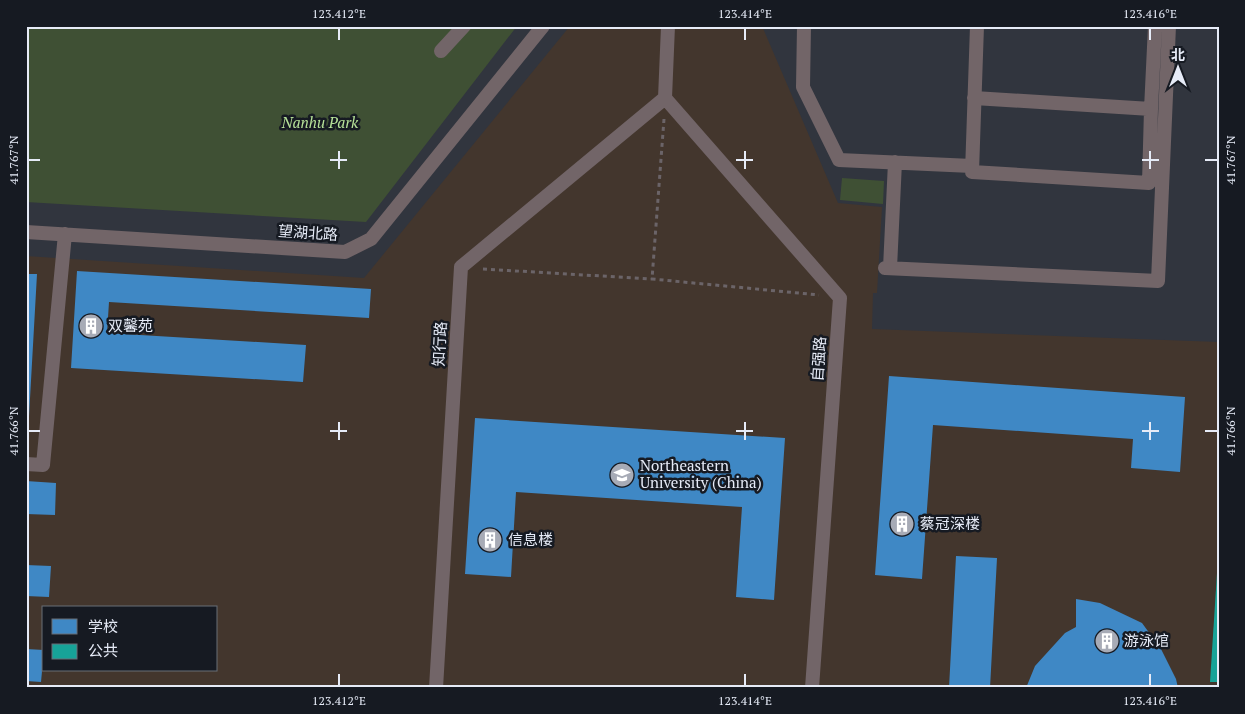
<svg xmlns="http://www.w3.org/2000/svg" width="1245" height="714" font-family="'PT Serif','Noto Sans SC',serif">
	<rect width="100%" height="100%" fill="#31353e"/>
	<path fill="#43362d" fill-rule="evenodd" d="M570 26H762L838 203 882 207 877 293H873L872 329 1219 342V688H26V256L364 278ZM44 608H216V670H44Z"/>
	<path fill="#3f5034" d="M26 26H517L366 222 26 202Z
		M842 178 884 181 883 204 840 200Z"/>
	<path fill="#3f88c5" d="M77 271 371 289 369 318 109 302 107 333 306 345 303 382 71 368Z
		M26 274H37L28 434H26Z
		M889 376 1185 397 1180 472 1131 468 1133 439 933 425 922 579 875 575Z
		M475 418 785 438 774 600 736 597 742 507 516 492 511 577 465 574Z
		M26 481 56 483 55 515 26 514Z
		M956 556 997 558 990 688H949Z
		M26 565 51 566 49 597 26 596Z
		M1076 599 1100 603 1142 623 1161 649 1176 679 1178 688H1026L1035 666 1065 633 1076 627Z
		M26 649 44 650 41 682 26 681Z"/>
	<path fill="#17a398" d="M1217 573H1219V682H1210Z"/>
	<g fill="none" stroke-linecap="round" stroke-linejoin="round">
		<path stroke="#6b6468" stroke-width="3" stroke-dasharray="4 4" stroke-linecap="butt" d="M664 119 652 279 819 295
			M483 269 652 279"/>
		<path stroke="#726568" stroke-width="14" d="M804 26 803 87 839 160 972 166
			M977 26 972 172 1149 183 1151 109
			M441 51 464 26
			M665 98 840 298 812 688
			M665 98 668 26
			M974 98 1151 109 1155 26
			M26 232 345 252 371 239 543 26
			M885 268 1158 281 1169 26
			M890 268 895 162
			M26 464 43 465 65 234
			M436 688 461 267 665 98"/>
	</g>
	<path fill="none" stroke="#e6ebf7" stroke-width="2" d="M339 28V40M745 28V40M1150 28V40M339 151V169M745 151V169M1150 151V169M28 160H40M330 160H347M736 160H753M1142 160H1159M1205 160H1218M339 422V440M745 422V440M1150 422V440M28 431H40M330 431H347M736 431H753M1142 431H1159M1205 431H1218M339 674V686M745 674V686M1150 674V686"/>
	<defs>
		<symbol id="building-disc" viewBox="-11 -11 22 22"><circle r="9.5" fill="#a7abb6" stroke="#161a22"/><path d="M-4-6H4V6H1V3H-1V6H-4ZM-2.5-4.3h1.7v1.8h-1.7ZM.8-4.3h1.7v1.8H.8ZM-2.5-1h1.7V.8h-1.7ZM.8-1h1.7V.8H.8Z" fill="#fff"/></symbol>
		<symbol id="university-disc" viewBox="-11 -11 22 22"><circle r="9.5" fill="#a7abb6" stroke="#161a22"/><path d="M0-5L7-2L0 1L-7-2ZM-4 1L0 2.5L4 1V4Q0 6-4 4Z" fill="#fff"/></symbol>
	</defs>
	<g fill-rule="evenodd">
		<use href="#building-disc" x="77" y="312" width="28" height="28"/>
		<use href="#university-disc" x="608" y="461" width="28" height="28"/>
		<use href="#building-disc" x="888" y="510" width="28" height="28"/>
		<use href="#building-disc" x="476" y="526" width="28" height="28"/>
		<use href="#building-disc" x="1093" y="627" width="28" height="28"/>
	</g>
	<g text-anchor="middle" stroke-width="5" stroke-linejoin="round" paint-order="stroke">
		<g font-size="15" font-style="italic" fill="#b7e399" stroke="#161a22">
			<text x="320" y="128">Nanhu Park</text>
		</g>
		<g font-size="15" fill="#e6ebf7" stroke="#161a22">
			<text transform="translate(308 233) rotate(4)" y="5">望湖北路</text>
			<text transform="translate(440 344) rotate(-87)" y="5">知行路</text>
			<text transform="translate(819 359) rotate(-86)" y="5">自强路</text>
		</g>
		<g font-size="15" fill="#e6ebf7" stroke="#161a22" text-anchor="start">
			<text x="108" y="331">双馨苑</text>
			<text x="640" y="471">Northeastern<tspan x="640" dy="17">University (China)</tspan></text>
			<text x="920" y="529">蔡冠深楼</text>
			<text x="508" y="545">信息楼</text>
			<text x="1124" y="646">游泳馆</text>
		</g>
	</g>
	<rect width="1245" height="714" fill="none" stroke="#161a22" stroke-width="55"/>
	<rect x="42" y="606" width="175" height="65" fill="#161a22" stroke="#696e77"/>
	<rect x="52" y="619" width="25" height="15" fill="#3f88c5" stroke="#696e77"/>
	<text x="88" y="632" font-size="15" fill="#e6ebf7">学校</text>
	<rect x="52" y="644" width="25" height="15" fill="#17a398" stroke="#696e77"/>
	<text x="88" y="656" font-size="15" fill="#e6ebf7">公共</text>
	<g transform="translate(1178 68)" stroke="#161a22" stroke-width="4" paint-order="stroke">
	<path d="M0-4L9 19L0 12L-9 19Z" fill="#e6ebf7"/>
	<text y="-8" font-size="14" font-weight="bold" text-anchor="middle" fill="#e6ebf7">北</text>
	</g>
	<rect x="28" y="28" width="1190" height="658" fill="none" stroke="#e6ebf7" stroke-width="2"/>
	<g font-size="12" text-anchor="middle" fill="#e6ebf7">
		<text x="339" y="18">123.412°E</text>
		<text x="745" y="18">123.414°E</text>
		<text x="1150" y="18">123.416°E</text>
		<text transform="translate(14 160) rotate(-90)" y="4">41.767°N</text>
		<text transform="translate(1231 160) rotate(-90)" y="4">41.767°N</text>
		<text transform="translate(14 431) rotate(-90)" y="4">41.766°N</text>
		<text transform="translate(1231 431) rotate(-90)" y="4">41.766°N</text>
		<text x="339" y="705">123.412°E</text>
		<text x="745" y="705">123.414°E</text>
		<text x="1150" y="705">123.416°E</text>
	</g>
</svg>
